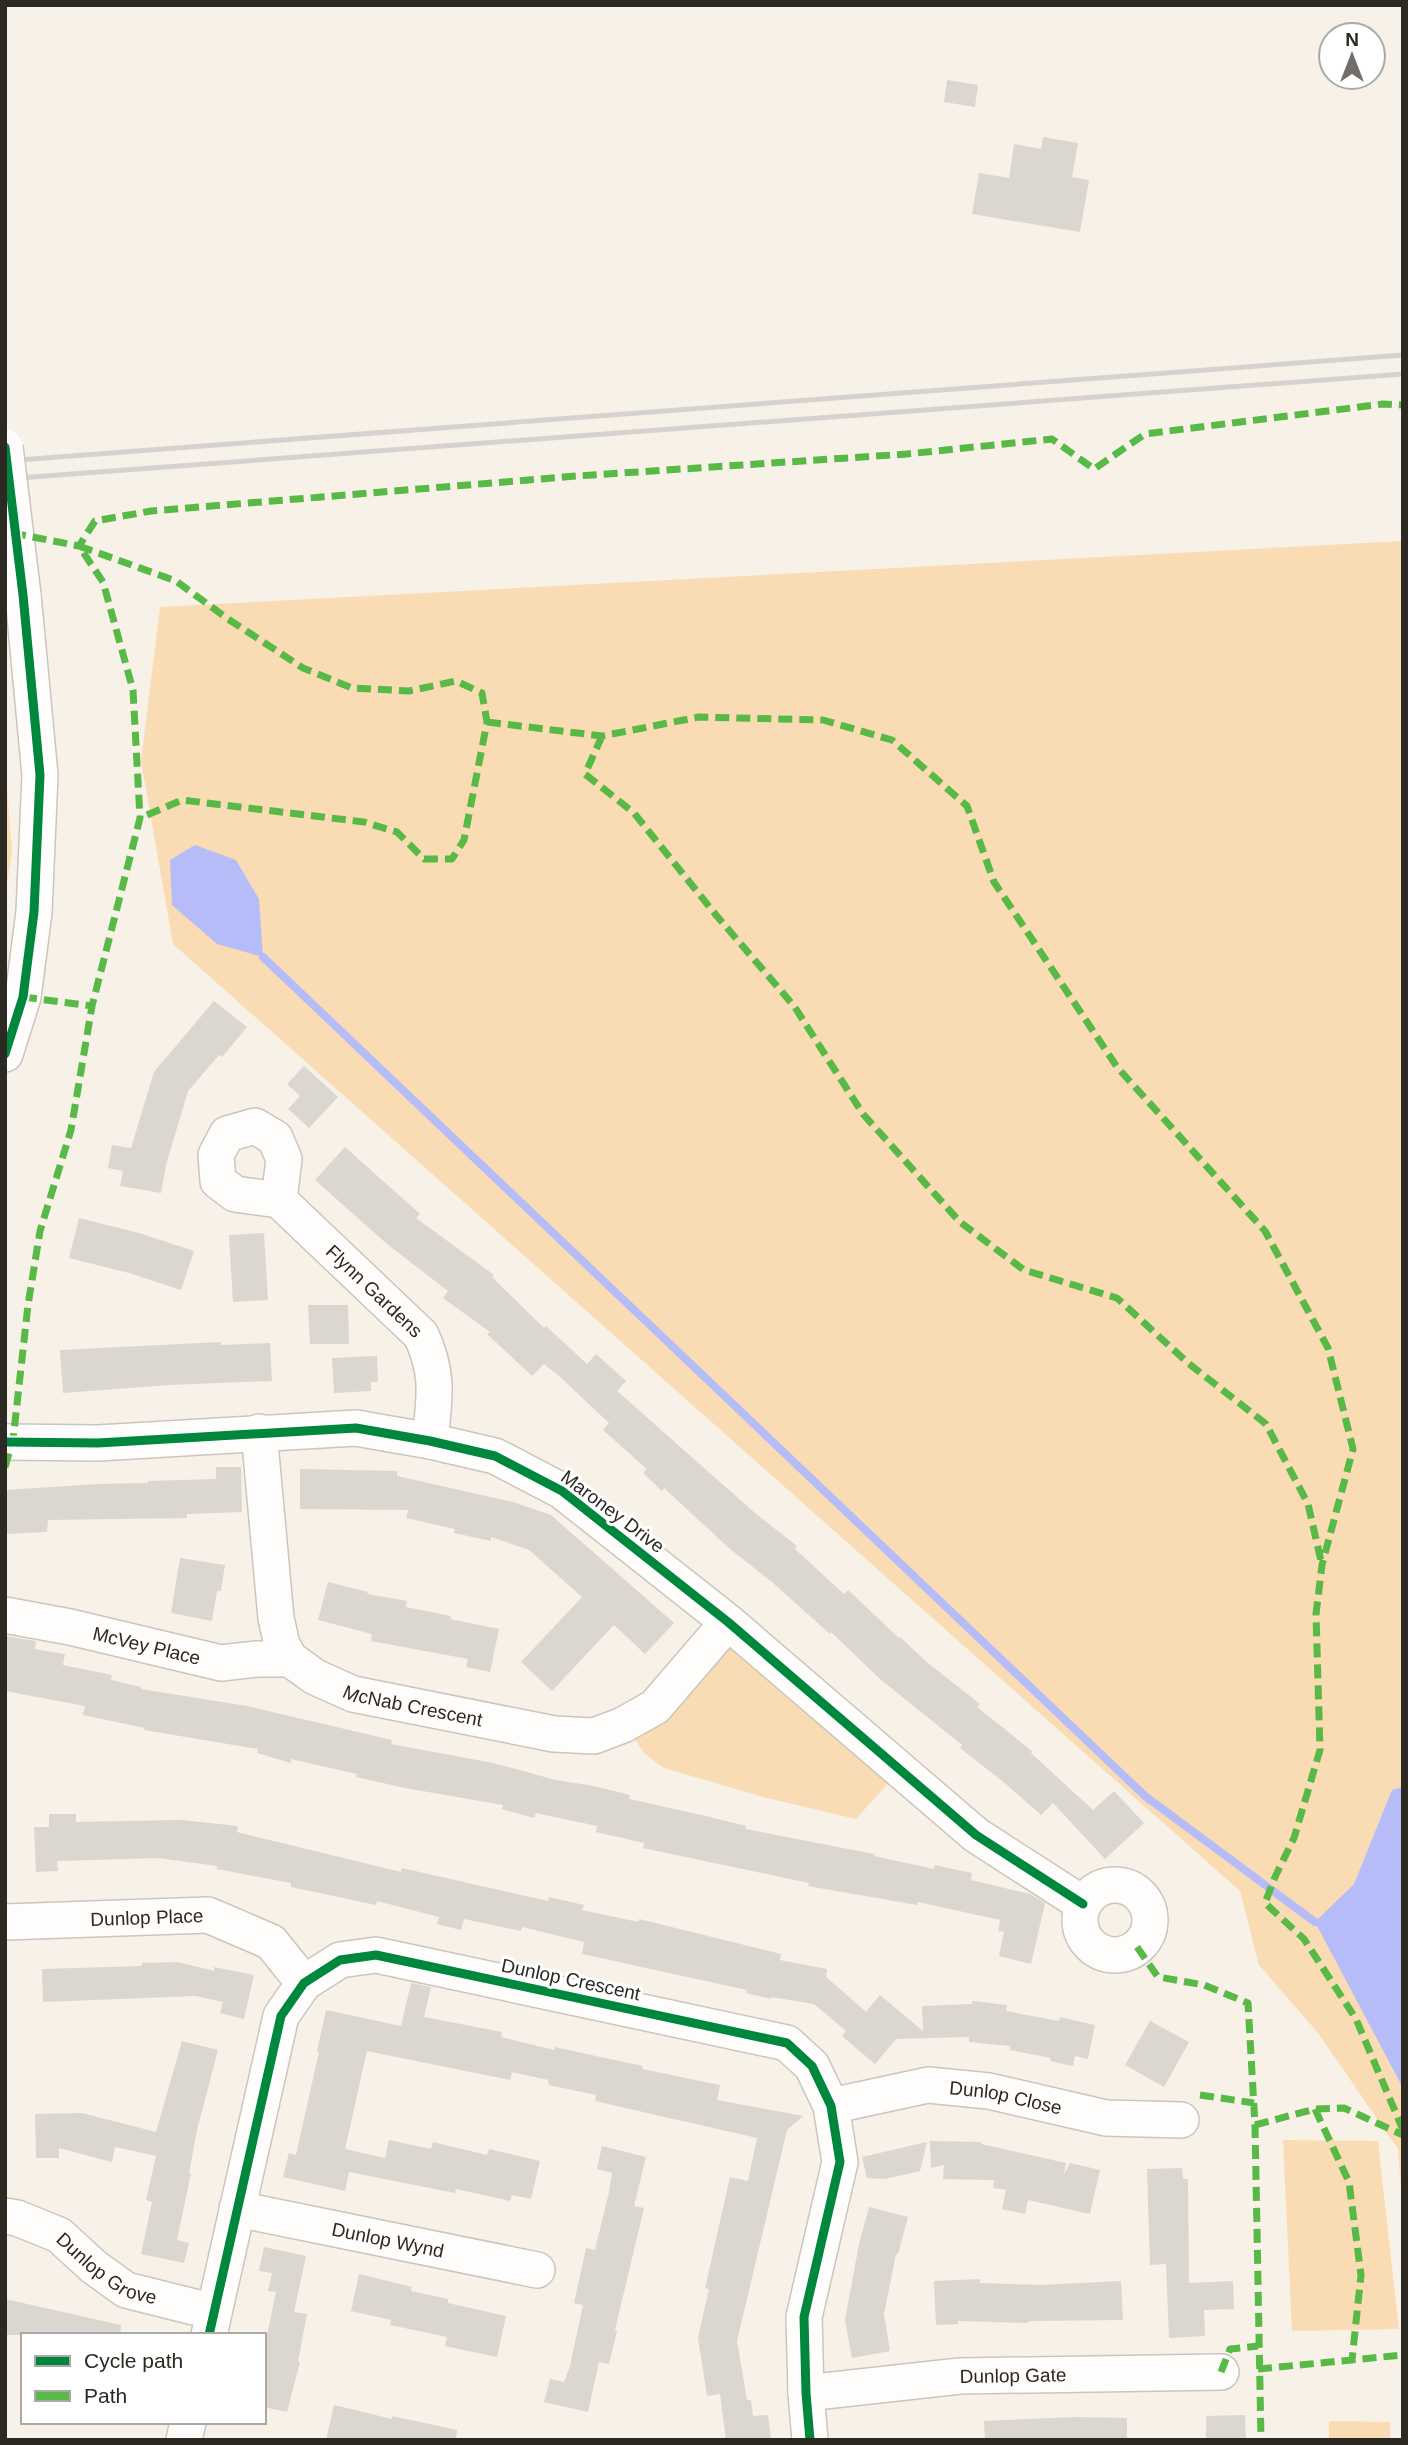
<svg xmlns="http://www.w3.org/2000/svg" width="1408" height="2445" font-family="Arial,sans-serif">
	<rect width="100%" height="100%" fill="#f7f1e8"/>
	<path fill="#f9dcb4" d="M1403 541V2216L1398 2149 1318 2033 1259 1965 1240 1891 173 944 141 761 160 607Z
		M5 762 12 851 5 897Z
		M728 1626 898 1772 856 1819 767 1798 664 1768 645 1754 627 1727Z
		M1283 2140 1378 2141 1399 2329 1292 2331Z
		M1329 2421 1390 2422V2440H1329Z"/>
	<path fill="#b6bcf7" d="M195 845 236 860 259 899 263 957 217 944 172 905 170 860Z
		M1403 1787V2088L1315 1922 1354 1884 1392 1790Z"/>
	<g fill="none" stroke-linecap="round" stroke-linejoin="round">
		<path stroke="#b6bcf7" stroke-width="8" d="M263 957 1145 1796 1315 1922"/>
	</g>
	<path fill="#dbd6cf" d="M947 80 978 85 975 107 944 102Z
		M1043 137 1078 143 1072 177 1089 180 1080 232 972 214 979 173 1009 178 1014 144 1041 149Z
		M214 1001 247 1027 222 1057 219 1055 188 1091 166 1165 161 1193 120 1186 123 1171 108 1168 112 1145 131 1148 154 1072Z
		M304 1066 338 1097 309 1128 288 1109 300 1096 287 1084Z
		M345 1147 420 1214 416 1218 494 1275 492 1277 544 1328 546 1326 587 1364 596 1354 626 1381 617 1391 755 1513 797 1546 795 1549 844 1594 848 1590 899 1638 900 1637 928 1663 980 1704 977 1707 1032 1751 1031 1753 1093 1810 1114 1791 1144 1823 1105 1859 1053 1803 1041 1815 1006 1784 960 1748 962 1745 880 1679 831 1632 830 1634 772 1582 730 1549 664 1488 662 1491 643 1473 647 1469 603 1430 609 1423 559 1376 544 1364 532 1376 487 1334 490 1332 443 1298 448 1291 387 1244 315 1180Z
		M79 1218 139 1233 194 1251 181 1290 129 1273 69 1258Z
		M264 1233 268 1300 233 1302 229 1235Z
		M308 1305H348L349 1344H310Z
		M221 1342V1345L270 1343 272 1381 169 1385 63 1393 60 1350Z
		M377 1356 378 1382H371V1391L334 1393 332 1358Z
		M216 1467H241L242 1512 187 1514V1518L48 1520 47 1532 5 1534V1490L99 1484 148 1483V1481L216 1479Z
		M300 1469 397 1471V1476L513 1502 551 1515 674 1623 645 1654 614 1625 552 1691 521 1662 582 1597 529 1550 491 1537V1541L454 1533 455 1529 406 1518 408 1510 300 1509Z
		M180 1558 225 1565 221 1591H217L212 1621 171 1613Z
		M328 1582 368 1592 367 1594 407 1601 406 1607 451 1616 450 1619 499 1629 490 1672 466 1667 468 1659 371 1641 372 1634 318 1620Z
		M5 1636 36 1641 35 1649 65 1654 63 1665 112 1675 111 1680 141 1687V1689L247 1706 392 1740 391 1744 493 1763 556 1780 594 1786 630 1795 629 1799 710 1817 746 1826V1829L874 1854V1856L934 1869V1865L972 1873 971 1880 1030 1894 1045 1903 1031 1964 999 1956 1004 1932 998 1931 1000 1920 918 1902 917 1905 808 1886 809 1883 643 1848 644 1843 596 1832 597 1826 536 1813 534 1818 502 1809 503 1805 405 1788 356 1777 357 1774 291 1759V1763L257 1753 258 1749 144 1730 145 1728 83 1715 85 1706 5 1691Z
		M49 1814H76V1822L181 1820 238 1826 237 1832 401 1872 402 1868 548 1901 549 1897 584 1905 582 1910 638 1922 639 1919 781 1954 780 1960 827 1969 826 1977 866 2012 880 1995 923 2031 922 2006 972 2004V2001L1007 2005 1006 2011 1059 2021 1060 2017 1095 2025 1088 2059 1075 2056 1073 2066 1050 2061 1051 2058 1010 2050V2046L969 2042V2037L896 2039 875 2064 842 2036 846 2031 814 2004 771 1997V1999L746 1993 747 1990 582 1954 584 1942 522 1927 521 1931 464 1919 461 1930 437 1924 439 1917 377 1901 376 1905 291 1887V1883L217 1869V1866L158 1858 57 1861 58 1871 36 1872 34 1827H49Z
		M178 1962 214 1971V1967L254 1975 244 2019 220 2013 223 2002 196 1996 43 2002 42 1969 142 1966V1963Z
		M411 1983 431 1987 424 2017 502 2032 501 2037 554 2050 555 2047 605 2058 643 2066 642 2069 720 2085 717 2100 803 2116 787 2130 737 2341 747 2400H751L753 2416 768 2415 771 2440H726L720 2394 707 2396 698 2338 709 2289 705 2288 730 2177 748 2181 757 2138 595 2101 596 2095 549 2085 548 2080 512 2072 510 2080 367 2051 345 2149 385 2158 389 2140 431 2149 433 2142 487 2155 489 2149 540 2161 531 2199 512 2195 510 2201 456 2189 455 2193 349 2172 345 2191 283 2177 289 2153 296 2155 319 2052 317 2051 326 2010 401 2026Z
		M1150 2021 1189 2042 1164 2087 1125 2065Z
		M182 2041 218 2050 197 2130 189 2173H191L177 2240 189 2243 184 2263 141 2254 152 2202 146 2200 156 2156 115 2147 112 2162 59 2148V2158H36L35 2114 82 2113 156 2132Z
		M930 2141 981 2142V2144L1066 2163 1064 2174 1070 2163 1100 2170 1090 2214 1028 2200 1025 2214 1002 2209 1006 2190 993 2188 994 2180 943 2179 944 2165 931 2168Z
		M927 2142 920 2171 885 2179 867 2178 862 2157Z
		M602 2146 646 2157 634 2206 644 2208 615 2330 617 2331 609 2364 599 2362 588 2412 544 2402 550 2379 564 2382 570 2366 583 2305 574 2303 586 2248 595 2250 609 2192 612 2173 597 2169Z
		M1182 2168 1183 2179H1188L1189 2283 1233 2281 1234 2309 1204 2310 1205 2336 1169 2338 1166 2264 1150 2265 1147 2169Z
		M869 2207 908 2217 898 2254H896L884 2314 890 2351 852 2358 845 2320 859 2244Z
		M264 2247 306 2256 294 2312 307 2314 298 2361 300 2362 287 2412 264 2407V2350L276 2292 268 2291 272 2273 259 2271Z
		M359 2274 412 2287 411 2291 448 2299V2303L506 2316 497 2357 445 2346 447 2337 390 2325 391 2320 351 2311Z
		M980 2279V2283L1041 2285 1121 2281 1123 2320 1029 2321 1028 2323 958 2321V2324L936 2325 934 2281Z
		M5 2299 121 2325 120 2335H5Z
		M334 2405 392 2419V2416L457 2430 456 2440H326Z
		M1245 2415 1246 2440H1206V2416Z
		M1074 2417 1127 2418V2440H985L984 2421Z"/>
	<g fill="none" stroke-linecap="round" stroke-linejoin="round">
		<defs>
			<g id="minor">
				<path d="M5 1054 23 997 34 912 40 775 23 595"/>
				<path id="s1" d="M279 1200 235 1194 218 1181 216 1155 227 1134 255 1126 275 1138 284 1159 279 1200 421 1335C440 1376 434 1399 430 1441"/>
				<path id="s2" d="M259 1432 276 1618 282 1645 290 1659 315 1677 353 1694 554 1734 594 1736 623 1725 655 1707 728 1622"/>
				<path d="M5 1442 98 1443 356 1428 430 1441 495 1456 562 1491 728 1622 976 1835 1083 1904"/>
				<path id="s3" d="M5 1615 70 1627 221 1663 257 1659H290"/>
				<circle cx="1115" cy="1920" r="35"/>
				<path id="s4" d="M5 1922 208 1915 271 1942 304 1983"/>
				<path id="s5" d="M831 2106 928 2085 989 2091 1106 2118 1181 2120"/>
				<path id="s6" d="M237 2209 537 2270"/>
				<path id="s7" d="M5 2216 17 2218 59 2235 94 2267 126 2290 214 2312"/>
				<path d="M209 2335 281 2016 304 1983 340 1960 376 1955 787 2043 812 2066 831 2106 840 2162 804 2317 806 2393 810 2440"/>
				<path id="s8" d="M806 2393 960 2376 1221 2372"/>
				<path d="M184 2440 188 2422"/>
			</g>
		</defs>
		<use href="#minor" stroke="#cac6bf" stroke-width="38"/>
		<use href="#minor" stroke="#fefdfc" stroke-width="35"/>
		<path stroke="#d5d3d0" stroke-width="5" d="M5 461 1403 355
			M5 479 1403 374"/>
		<defs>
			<path id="minor-bridge" d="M5 447 23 595"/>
		</defs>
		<use href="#minor-bridge" stroke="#cac6bf" stroke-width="38" stroke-linecap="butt"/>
		<use href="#minor-bridge" stroke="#fefdfc" stroke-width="35"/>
		<path stroke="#58b947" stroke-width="7" stroke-dasharray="14 7" stroke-linecap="butt" d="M12 533 79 546 95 521 151 511 577 476 907 454 1052 439 1094 469 1145 434 1383 404 1403 405
			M79 546 176 581 228 619 303 668 352 688 409 691 456 681 482 693 487 722 464 840 452 859H424L397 832 364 822 182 800 140 818
			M487 722 602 736 699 717 823 720 892 740 967 806 994 882 1117 1067 1265 1231 1328 1348 1353 1449 1322 1565 1316 1614 1320 1750 1294 1838 1275 1877 1265 1903 1304 1939 1356 2019 1403 2130
			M602 736 585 774 634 813 716 915 794 1006 863 1114 960 1222 1024 1270 1117 1298 1188 1363 1266 1424 1308 1504 1321 1561
			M23 997 92 1006 140 818 133 690 103 582 79 546
			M5 1467 13 1440 28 1305 40 1231 71 1130 92 1006
			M1137 1947 1158 1977 1204 1985 1248 2003 1255 2125 1261 2440
			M1200 2095 1254 2103
			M1315 2109 1349 2182 1361 2275 1352 2360
			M1255 2125 1315 2109 1344 2108 1403 2135
			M1258 2369 1403 2355
			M1221 2372 1230 2349 1258 2346"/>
		<defs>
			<path id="cycleway" d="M5 447 23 595 40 775 34 912 23 997 5 1054
				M5 1442 98 1443 356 1428 430 1441 495 1456 562 1491 728 1622 976 1835 1083 1904
				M209 2335 281 2016 304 1983 340 1960 376 1955 787 2043 812 2066 831 2106 840 2162 804 2317 806 2393 810 2440"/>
		</defs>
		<use href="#cycleway" stroke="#fff" stroke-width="13"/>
		<use href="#cycleway" stroke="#00873e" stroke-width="9"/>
	</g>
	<g text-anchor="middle" stroke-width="6" stroke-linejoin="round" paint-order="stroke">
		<g font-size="19" fill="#2c2822" stroke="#fff">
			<text dy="7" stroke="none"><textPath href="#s1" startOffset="364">Flynn Gardens</textPath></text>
			<text transform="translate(613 1511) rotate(37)" y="7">Maroney Drive</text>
			<text dy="7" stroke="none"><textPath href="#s3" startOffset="145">McVey Place</textPath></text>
			<text dy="7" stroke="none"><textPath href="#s2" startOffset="364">McNab Crescent</textPath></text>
			<text dy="7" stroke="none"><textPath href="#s4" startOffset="142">Dunlop Place</textPath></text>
			<text transform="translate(571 1979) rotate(12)" y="7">Dunlop Crescent</text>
			<text dy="7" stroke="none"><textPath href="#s5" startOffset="178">Dunlop Close</textPath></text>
			<text dy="7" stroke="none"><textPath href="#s6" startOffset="154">Dunlop Wynd</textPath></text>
			<text dy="7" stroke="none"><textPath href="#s7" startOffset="117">Dunlop Grove</textPath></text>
			<text dy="7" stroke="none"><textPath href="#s8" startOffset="208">Dunlop Gate</textPath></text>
		</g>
	</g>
	<rect width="1408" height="2445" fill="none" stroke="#2c2822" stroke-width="14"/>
	<rect x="21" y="2333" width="245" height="91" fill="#ffffff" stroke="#aba9a7" stroke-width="2"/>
	<rect x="35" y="2356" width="35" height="10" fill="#00873e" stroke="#aba9a7" stroke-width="2"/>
	<text x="84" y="2368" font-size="21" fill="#2c2822">Cycle path</text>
	<rect x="35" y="2391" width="35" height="10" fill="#58b947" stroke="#aba9a7" stroke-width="2"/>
	<text x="84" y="2403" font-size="21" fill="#2c2822">Path</text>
	<g transform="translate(1352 56)"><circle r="33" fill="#ffffff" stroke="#aba9a7" stroke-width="2"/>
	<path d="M0-5L12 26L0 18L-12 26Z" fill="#736e67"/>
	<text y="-10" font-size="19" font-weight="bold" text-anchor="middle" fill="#2c2822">N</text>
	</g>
</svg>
